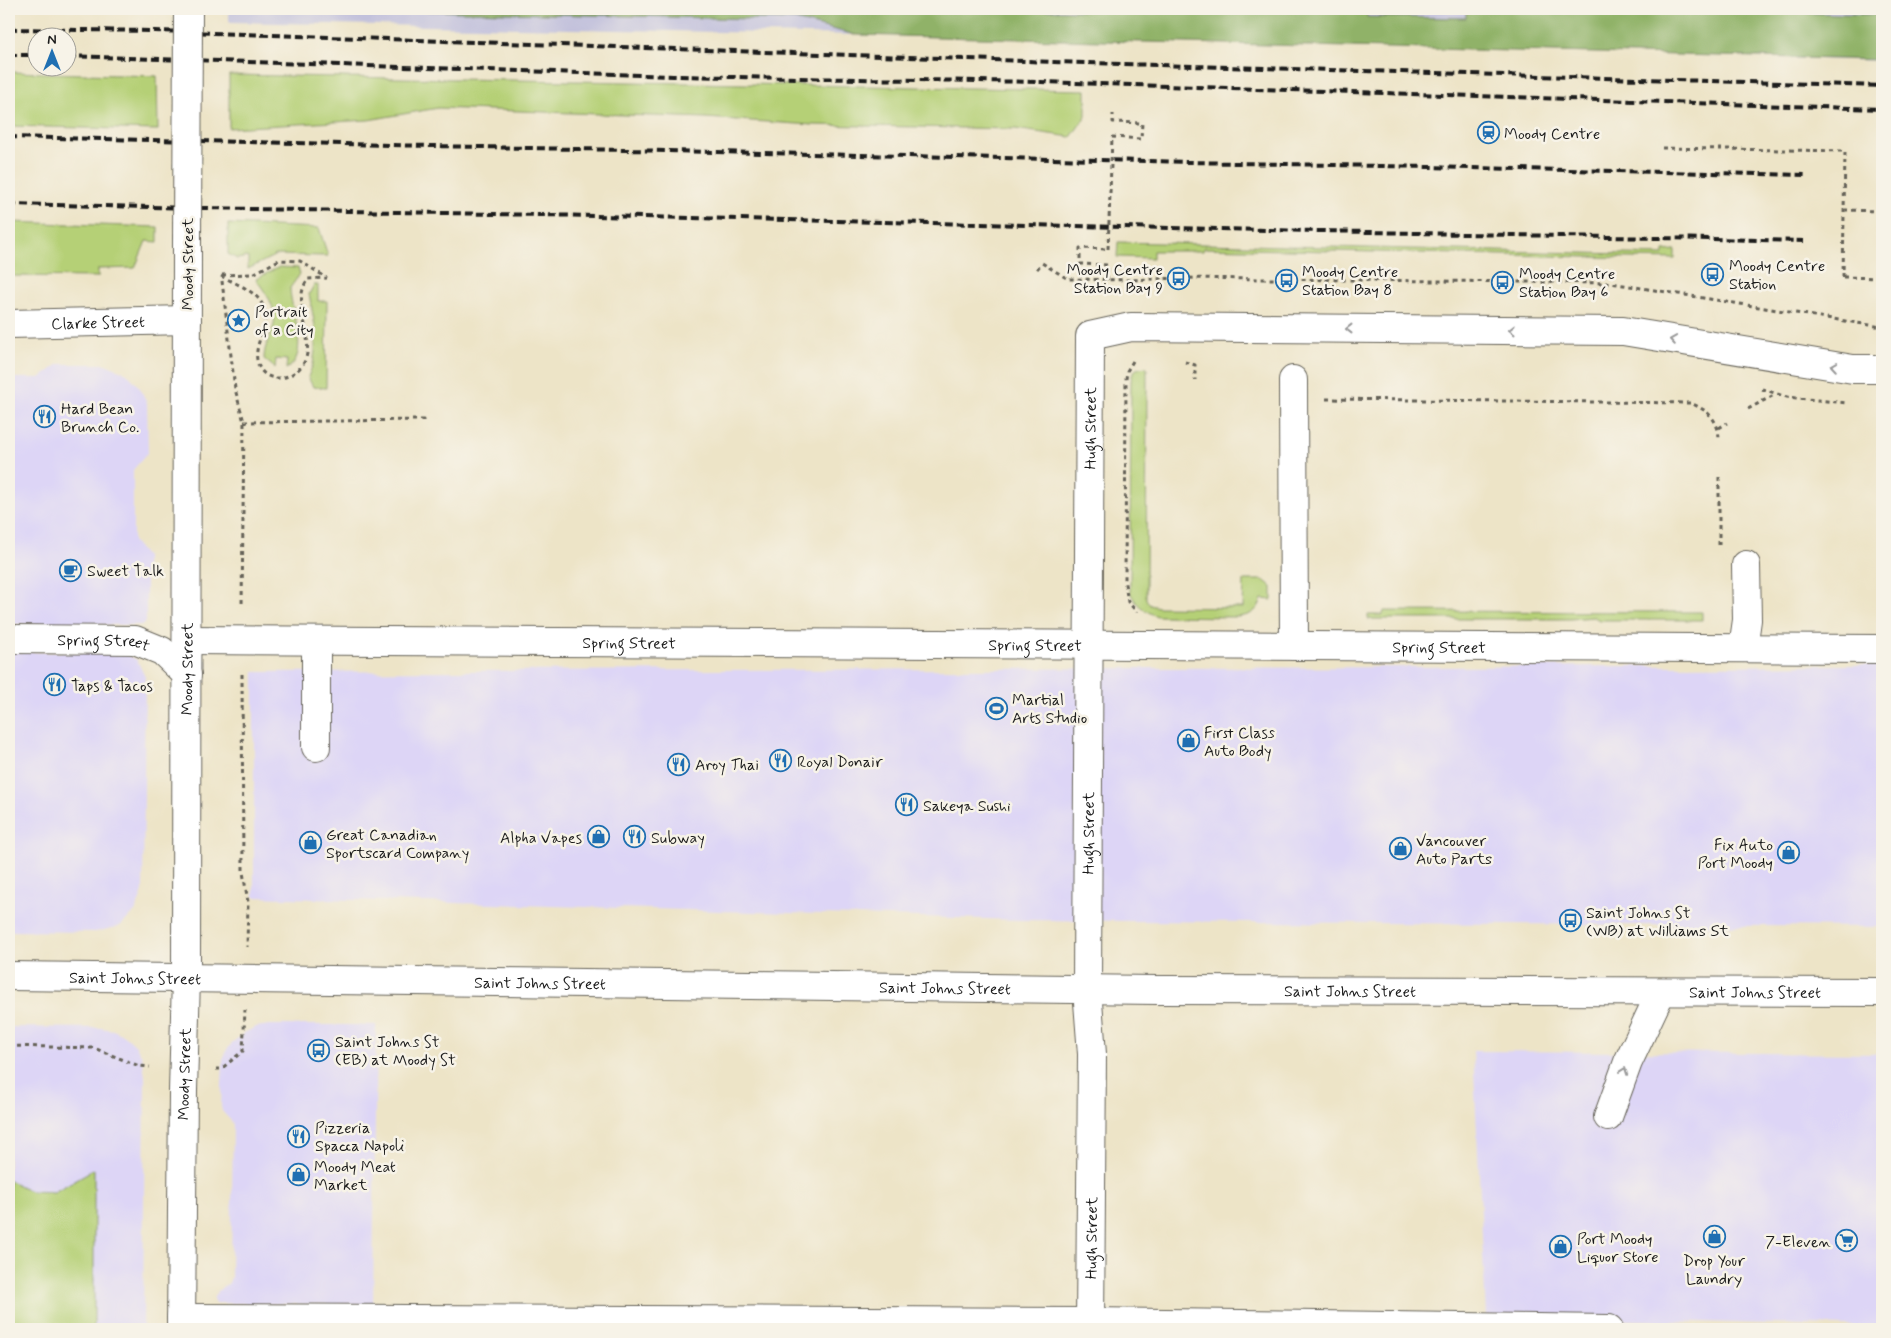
<svg xmlns="http://www.w3.org/2000/svg" width="1891" height="1338" font-family="Mynerve,sans-serif">
	<rect width="100%" height="100%" fill="#f7f3e8"/>
	<filter id="ink" filterUnits="userSpaceOnUse"><feTurbulence type="fractalNoise" baseFrequency=".02" numOctaves="2"/><feDisplacementMap in="SourceGraphic" scale="10" xChannelSelector="R" yChannelSelector="G"/><feConvolveMatrix kernelMatrix="1 2 1 2 8 2 1 2 1" color-interpolation-filters="sRGB"/></filter>
	<filter id="wash" filterUnits="userSpaceOnUse"><feTurbulence type="fractalNoise" baseFrequency=".0096" numOctaves="4" result="noise"/><feDisplacementMap in="SourceGraphic" scale="20" xChannelSelector="R" yChannelSelector="G"/><feGaussianBlur stdDeviation="1.12" result="paint"/><feColorMatrix in="noise" values="0 0 0 0 0 0 0 0 0 0 0 0 0 0 0 0 0 1.4 0 .05"/><feComposite in="paint" operator="in"/></filter>
	<g filter="url(#wash)">
		<rect width="100%" height="100%" fill="#ede4c7"/>
		<path fill="#ddd5f6" d="M59 364H105L127 373 140 388 147 403 148 452 133 470V541L146 557V622L141 625 9 624V378H40Z
			M9 652 124 653 137 660 145 677 143 892 135 912 120 926 96 932 9 931Z
			M1882 665V927L1021 920 254 897V672Z
			M270 1025H376L373 1305 214 1303V1296L218 1291 229 1283 231 1277 233 1125 232 1122 222 1111 221 1106 223 1060 226 1051 232 1043 244 1033 256 1027Z
			M9 1027 101 1028 113 1030 125 1036 136 1046 142 1056 145 1077 143 1329H9Z
			M1473 1051 1882 1054V1327L1486 1316Z"/>
		<path fill="#c2c1dc" d="M229 9H1882V61L1390 46 229 22Z"/>
		<path fill="#b5d076" stroke="#687649" d="M9 72 157 76 158 130 9 126Z
			M229 75 1086 90V116L1071 137 1015 129 813 125 706 118 438 108 368 120 229 128Z
			M9 222 158 227V242L146 241 135 268 98 269V277L9 276Z
			M228 224 319 228 328 256 276 255 248 269V257L237 259 228 254Z
			M1118 242 1664 255V251L1675 250V259L1204 248 1203 251H1153V258L1117 257Z
			M279 267 298 268 300 274 290 288C290 310 312 356 286 369L287 360 276 359 275 368 264 359C264 348 268 341 272 331 280 311 267 295 256 279Z
			M314 285H318V301H327L326 388 313 387 308 377 313 364 315 351V326L309 294Z
			M1147 367 1146 599 1150 605 1158 607 1243 608 1244 580H1261L1266 582 1272 587V600L1262 599C1258 611 1251 616 1237 617L1157 616C1144 611 1136 605 1130 592L1131 382C1132 370 1135 368 1147 367Z
			M1384 611 1702 612V620H1599L1594 617 1570 619H1368V615H1383Z
			M94 1169V1329H9V1180L30 1191 54 1192Z"/>
		<path fill="#90b267" stroke="#566742" d="M342 9H940L1158 12 1159 9H1367V17L1466 18V9H1640L1882 15V60L856 35 795 20Z"/>
	</g>
	<g filter="url(#ink)">
		<g fill="none" stroke-linecap="round" stroke-linejoin="round">
			<defs>
				<g id="minor">
					<path d="M1293 380 1294 646"/>
					<path id="s1" d="M9 639 135 640 162 651 187 675"/>
					<path id="s2" d="M187 640 1882 649"/>
					<path d="M316 642V747"/>
					<path d="M1743 648 1747 620 1746 565"/>
					<path d="M1608 1117 1628 1062 1661 992"/>
					<path d="M181 1318 1090 1322 1609 1329"/>
					<path id="s3" d="M181 1329 183 1091 186 977"/>
					<path id="s4" d="M1090 1329 1092 1054 1087 989 1090 336 1131 327 1623 331 1853 369H1882"/>
				</g>
				<g id="major">
					<path id="s5" d="M9 324 187 320"/>
					<path id="s6" d="M9 976 1157 990 1882 992"/>
					<path id="s7" d="M186 977 187 242"/>
				</g>
			</defs>
			<use href="#minor" stroke="#656258" stroke-width="30"/>
			<use href="#major" stroke="#656258" stroke-width="30"/>
			<path stroke="#656258" stroke-width="3" stroke-dasharray="4 4" stroke-linecap="butt" d="M1112 137 1141 139 1142 123 1113 122V114
				M1662 148 1845 151
				M1844 210 1882 211
				M1037 269 1042 263 1068 279 1130 280 1179 278 1611 283 1882 327
				M222 275 253 274 279 260 300 261 327 278
				M221 276C234 283 255 290 262 304 272 322 254 341 257 360 262 390 304 379 307 353 311 328 292 301 308 279L327 278
				M1843 277 1882 278
				M1107 280 1108 265 1080 264V248L1108 249
				M1130 280V295
				M222 281 235 389 244 422 242 607
				M1133 361 1127 371 1126 379 1125 584 1128 602 1137 612
				M1185 362 1195 365V380
				M1762 389 1787 397 1847 403
				M1326 399 1690 403C1708 410 1719 420 1719 440
				M1748 409 1776 394
				M244 422 423 420V425
				M1719 428 1727 423
				M1719 545V477
				M242 674 243 872 248 902 247 947
				M9 1046 94 1048 139 1066 150 1067
				M216 1069H221L243 1051 245 1010"/>
			<use href="#minor" stroke="#fff" stroke-width="28"/>
			<use href="#major" stroke="#fff" stroke-width="28"/>
			<path stroke="#1c1c1c" stroke-width="4" stroke-dasharray="8 4" stroke-linecap="butt" d="M9 29 155 31 1054 62 1882 86
				M9 55H38
				M68 56 673 76 1041 82 1882 109
				M9 137 1805 175
				M9 204 1804 241"/>
			<defs>
				<path id="major-bridge" d="M187 242 188 9"/>
			</defs>
			<use href="#major-bridge" stroke="#656258" stroke-width="30" stroke-linecap="butt"/>
			<path stroke="#656258" stroke-width="3" stroke-dasharray="4 4" stroke-linecap="butt" d="M1108 249 1112 137
				M1843 277 1845 151"/>
			<use href="#major-bridge" stroke="#fff" stroke-width="28"/>
		</g>
		<defs><path id="oneway-chevron" d="M-2-3.5L2.5 0L-2 3.5" fill="none" stroke-width="1.6" stroke-linecap="round" stroke-linejoin="round" transform="scale(1.25)"/></defs>
		<g stroke="#999">
			<use href="#oneway-chevron" transform="translate(1349 329) rotate(-180)"/>
			<use href="#oneway-chevron" transform="translate(1512 330) rotate(-180)"/>
			<use href="#oneway-chevron" transform="translate(1673 340) rotate(-171)"/>
			<use href="#oneway-chevron" transform="translate(1834 366) rotate(-171)"/>
			<use href="#oneway-chevron" transform="translate(1624 1071) rotate(-70)"/>
		</g>
	</g>
	<defs>
		<symbol id="station-ring" viewBox="-11 -11 22 22"><circle r="9.5" fill="#f7f3e8" stroke="#1f6fb2" stroke-width="1.5"/><path d="M-3-6H3Q5-6 5-4V2Q5 4 3 4L4.5 6H3L1.5 4h-3L-3 6H-4.5L-3 4Q-5 4-5 2V-4Q-5-6-3-6ZM-3.5-4v3h7v-3ZM-3.5 1v1.5H-2V1ZM2 1v1.5H3.5V1Z" fill="#1f6fb2"/></symbol>
		<symbol id="bus-ring" viewBox="-11 -11 22 22"><circle r="9.5" fill="#f7f3e8" stroke="#1f6fb2" stroke-width="1.5"/><path d="M-5-6H5V4H4V6H2V4H-2V6H-4V4H-5ZM-3.5-4V0h7V-4ZM-3.5 1.2v1.5H-2V1.2ZM2 1.2v1.5H3.5V1.2Z" fill="#1f6fb2"/></symbol>
		<symbol id="sight-ring" viewBox="-11 -11 22 22"><circle r="9.5" fill="#f7f3e8" stroke="#1f6fb2" stroke-width="1.5"/><path d="M0-6L1.8-2.2L6-1.7L2.9 1.2L3.7 5.4L0 3.3L-3.7 5.4L-2.9 1.2L-6-1.7L-1.8-2.2Z" fill="#1f6fb2"/></symbol>
		<symbol id="restaurant-ring" viewBox="-11 -11 22 22"><circle r="9.5" fill="#f7f3e8" stroke="#1f6fb2" stroke-width="1.5"/><path d="M-5-6h1v4h1v-4h1v4h1v-4h1v5L-1.5 .5V6h-2V.5L-5-1ZM5-6V6H3V1.5H1.5Q1.5-4 5-6Z" fill="#1f6fb2"/></symbol>
		<symbol id="cafe-ring" viewBox="-11 -11 22 22"><circle r="9.5" fill="#f7f3e8" stroke="#1f6fb2" stroke-width="1.5"/><path d="M-5.5-4.5H6V0H3Q3 3.5 0 3.5H-2.5Q-5.5 3.5-5.5 0ZM3-3.2v2h1.7v-2ZM-6 4.5H4V6H-6Z" fill="#1f6fb2"/></symbol>
		<symbol id="stadium-ring" viewBox="-11 -11 22 22"><circle r="9.5" fill="#f7f3e8" stroke="#1f6fb2" stroke-width="1.5"/><path d="M0-5a6.5 5 0 1 0 0 10a6.5 5 0 1 0 0-10ZM-3.5-1.8h7v3.6h-7Z" fill="#1f6fb2"/></symbol>
		<symbol id="shop-ring" viewBox="-11 -11 22 22"><circle r="9.5" fill="#f7f3e8" stroke="#1f6fb2" stroke-width="1.5"/><path d="M-5-2.5h2.3a2.7 3.5 0 0 1 5.4 0H5L5.5 6h-11ZM-1.5-2.5h3a1.5 2.3 0 0 0-3 0Z" fill="#1f6fb2"/></symbol>
		<symbol id="supermarket-ring" viewBox="-11 -11 22 22"><circle r="9.5" fill="#f7f3e8" stroke="#1f6fb2" stroke-width="1.5"/><path d="M-6-5.5h2.5l.6 2H6L4.5 2H-2.5L-4.4-4H-6ZM-1.5 3.2a1.3 1.3 0 1 0 .1 0ZM3 3.2a1.3 1.3 0 1 0 .1 0Z" fill="#1f6fb2"/></symbol>
	</defs>
	<g fill-rule="evenodd">
		<use href="#station-ring" x="1476" y="120" width="25" height="25"/>
		<use href="#bus-ring" x="1700" y="262" width="25" height="25"/>
		<use href="#bus-ring" x="1166" y="266" width="25" height="25"/>
		<use href="#bus-ring" x="1274" y="268" width="25" height="25"/>
		<use href="#bus-ring" x="1490" y="270" width="25" height="25"/>
		<use href="#sight-ring" x="226" y="308" width="25" height="25"/>
		<use href="#restaurant-ring" x="32" y="404" width="25" height="25"/>
		<use href="#cafe-ring" x="58" y="558" width="25" height="25"/>
		<use href="#restaurant-ring" x="42" y="672" width="25" height="25"/>
		<use href="#stadium-ring" x="984" y="696" width="25" height="25"/>
		<use href="#shop-ring" x="1176" y="728" width="25" height="25"/>
		<use href="#restaurant-ring" x="768" y="748" width="25" height="25"/>
		<use href="#restaurant-ring" x="666" y="752" width="25" height="25"/>
		<use href="#restaurant-ring" x="894" y="792" width="25" height="25"/>
		<use href="#shop-ring" x="586" y="824" width="25" height="25"/>
		<use href="#restaurant-ring" x="622" y="824" width="25" height="25"/>
		<use href="#shop-ring" x="298" y="830" width="25" height="25"/>
		<use href="#shop-ring" x="1388" y="836" width="25" height="25"/>
		<use href="#shop-ring" x="1776" y="840" width="25" height="25"/>
		<use href="#bus-ring" x="1558" y="908" width="25" height="25"/>
		<use href="#bus-ring" x="306" y="1038" width="25" height="25"/>
		<use href="#restaurant-ring" x="286" y="1124" width="25" height="25"/>
		<use href="#shop-ring" x="286" y="1162" width="25" height="25"/>
		<use href="#shop-ring" x="1702" y="1224" width="25" height="25"/>
		<use href="#supermarket-ring" x="1834" y="1228" width="25" height="25"/>
		<use href="#shop-ring" x="1548" y="1234" width="25" height="25"/>
	</g>
	<g text-anchor="middle" stroke-width="5" stroke-linejoin="round" paint-order="stroke">
		<g font-size="16" fill="#1c1c1c" stroke="#f7f3e8" text-anchor="start">
			<text x="1504" y="139">Moody Centre</text>
			<text x="1729" y="271">Moody Centre<tspan x="1729" dy="18">Station</tspan></text>
			<text x="1163" y="275" text-anchor="end">Moody Centre<tspan x="1163" dy="18">Station Bay 9</tspan></text>
			<text x="1302" y="277">Moody Centre<tspan x="1302" dy="18">Station Bay 8</tspan></text>
			<text x="1519" y="279">Moody Centre<tspan x="1519" dy="18">Station Bay 6</tspan></text>
			<text x="255" y="317">Portrait<tspan x="255" dy="18">of a City</tspan></text>
			<text x="61" y="414">Hard Bean<tspan x="61" dy="18">Brunch Co.</tspan></text>
			<text x="87" y="576">Sweet Talk</text>
			<text x="71" y="691">Taps &amp; Tacos</text>
			<text x="1012" y="705">Martial<tspan x="1012" dy="18">Arts Studio</tspan></text>
			<text x="1204" y="738">First Class<tspan x="1204" dy="18">Auto Body</tspan></text>
			<text x="797" y="767">Royal Donair</text>
			<text x="695" y="770">Aroy Thai</text>
			<text x="923" y="811">Sakeya Sushi</text>
			<text x="326" y="840">Great Canadian<tspan x="326" dy="18">Sportscard Company</tspan></text>
			<text x="582" y="843" text-anchor="end">Alpha Vapes</text>
			<text x="651" y="843">Subway</text>
			<text x="1416" y="846">Vancouver<tspan x="1416" dy="18">Auto Parts</tspan></text>
			<text x="1773" y="850" text-anchor="end">Fix Auto<tspan x="1773" dy="18">Port Moody</tspan></text>
			<text x="1586" y="918">Saint Johns St<tspan x="1586" dy="18">(WB) at Williams St</tspan></text>
			<text x="335" y="1047">Saint Johns St<tspan x="335" dy="18">(EB) at Moody St</tspan></text>
			<text x="315" y="1133">Pizzeria<tspan x="315" dy="18">Spacca Napoli</tspan></text>
			<text x="314" y="1172">Moody Meat<tspan x="314" dy="18">Market</tspan></text>
			<text x="1577" y="1244">Port Moody<tspan x="1577" dy="18">Liquor Store</tspan></text>
			<text x="1831" y="1247" text-anchor="end">7-Eleven</text>
			<text x="1714" y="1266" text-anchor="middle">Drop Your<tspan x="1714" dy="18">Laundry</tspan></text>
		</g>
		<g font-size="16" fill="#1c1c1c" stroke="#f7f3e8">
			<text transform="translate(187 264) rotate(-90)" y="6">Moody Street</text>
			<text dy="6" stroke="none"><textPath href="#s5" startOffset="89">Clarke Street</textPath></text>
			<text dy="6" stroke="none"><textPath href="#s4" startOffset="901">Hugh Street</textPath></text>
			<text dy="6" stroke="none"><textPath href="#s2" startOffset="442">Spring Street</textPath></text>
			<text dy="6" stroke="none"><textPath href="#s1" startOffset="95">Spring Street</textPath></text>
			<text dy="6" stroke="none"><textPath href="#s2" startOffset="848">Spring Street</textPath></text>
			<text dy="6" stroke="none"><textPath href="#s2" startOffset="1252">Spring Street</textPath></text>
			<text dy="6" stroke="none"><textPath href="#s7" startOffset="308">Moody Street</textPath></text>
			<text dy="6" stroke="none"><textPath href="#s4" startOffset="496">Hugh Street</textPath></text>
			<text dy="6" stroke="none"><textPath href="#s6" startOffset="126">Saint Johns Street</textPath></text>
			<text dy="6" stroke="none"><textPath href="#s6" startOffset="531">Saint Johns Street</textPath></text>
			<text dy="6" stroke="none"><textPath href="#s6" startOffset="936">Saint Johns Street</textPath></text>
			<text dy="6" stroke="none"><textPath href="#s6" startOffset="1341">Saint Johns Street</textPath></text>
			<text dy="6" stroke="none"><textPath href="#s6" startOffset="1746">Saint Johns Street</textPath></text>
			<text dy="6" stroke="none"><textPath href="#s3" startOffset="255">Moody Street</textPath></text>
			<text dy="6" stroke="none"><textPath href="#s4" startOffset="91">Hugh Street</textPath></text>
		</g>
	</g>
	<rect width="1891" height="1338" fill="none" stroke="#f7f3e8" stroke-width="30"/>
	<g transform="translate(52 52)"><circle r="24" fill="#f7f3e8" stroke="#9f9d96"/>
	<path d="M0-4L9 19L0 12L-9 19Z" fill="#1f6fb2"/>
	<text y="-8" font-size="14" font-weight="bold" text-anchor="middle" fill="#1c1c1c">N</text>
	</g>
</svg>
